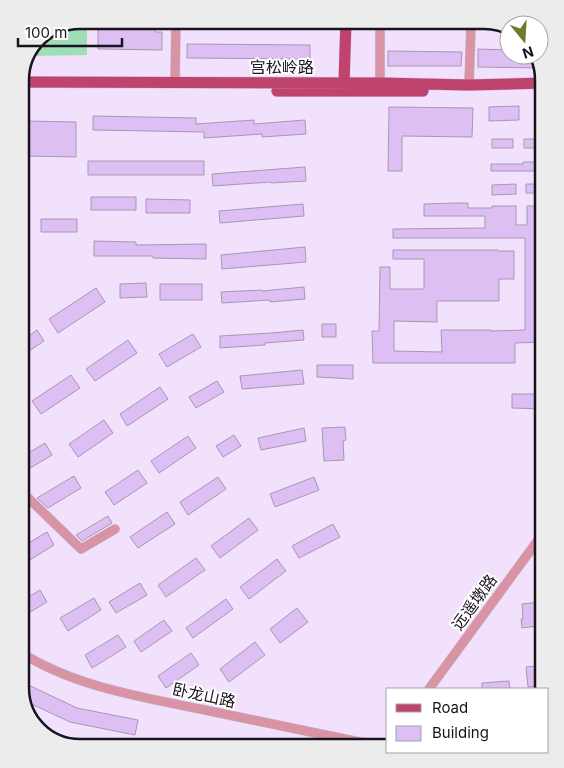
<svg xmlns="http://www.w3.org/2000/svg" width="564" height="768" font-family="Inter,'Noto Sans SC',sans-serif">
	<rect width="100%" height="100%" fill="#f1e1fd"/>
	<path fill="#9ddeb7" d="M79 20H87V55L30 56 40 35Z"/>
	<path fill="#ddbff3" stroke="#a698b1" d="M130 20H155V32H162V50L98 49V28L130 29Z
		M387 20H437V27L387 26Z
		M187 44 310 45V59L187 58Z
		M478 49 509 50V55H537L541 68 478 67Z
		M388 51 462 52 461 66H388Z
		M519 106V120L489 121V107Z
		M389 107 473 108 472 137 402 136V171H388Z
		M93 116 196 118V124L254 120V124L305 120 306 134 262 137V134L204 138V132L93 130Z
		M23 121 76 122V157L26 156V176H20V128H23Z
		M492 139H513V148H492Z
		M524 139H544V148H524Z
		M88 161H204V175H88Z
		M523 162H544V171H491V164H523Z
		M305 167 306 181 271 183V182L213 186 212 174Z
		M516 184V194L492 195V185Z
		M526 184H544V193H526Z
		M91 197H136V210H91Z
		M146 199 190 200V213H146Z
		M456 203H468V208H492V206H516V225H527V206H544V342L515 343V363H373L372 331H379L380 267H390V289H424V259H393V250H498V251H514V279H499V301H437V322L394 321V351L442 352 441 330H491V331L525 330V238H393V229L485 228V216H424V204Z
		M303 204 304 216 220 223 219 211Z
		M41 219H77V232H41Z
		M94 241 136 242V245L206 244V259L153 258V256H94Z
		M305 247 306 262 222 269 221 255Z
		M146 283 147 297 120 298V284Z
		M160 284H202V300H160Z
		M304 287 305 299 270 302V300L222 303 221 292 262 290V291Z
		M96 288 105 302 58 333 49 319Z
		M322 324H336V337H322Z
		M37 330 44 341 20 357V342Z
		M303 330 304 340 265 343V345L220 348V336L272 333Z
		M193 334 201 347 167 367 159 354Z
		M128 340 137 353 95 381 86 369Z
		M317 365H353V379L317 377Z
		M302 370 304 384 242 389 240 376Z
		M71 375 80 388 41 414 32 401Z
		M217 381 224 392 196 408 189 397Z
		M160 387 168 399 127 426 120 414Z
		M512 394H544V409L512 408Z
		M104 420 113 433 78 457 69 444Z
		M345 427 346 440 343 441 344 460 324 461 322 428Z
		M304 428 306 441 261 450 258 438Z
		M234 435 241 446 223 457 216 446Z
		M188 436 196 448 159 473 151 461Z
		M45 443 52 455 20 474V458Z
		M138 470 147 483 114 505 105 492Z
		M74 476 81 488 48 508 37 498Z
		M218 477 226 489 188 515 180 502Z
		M314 477 319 490 275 507 270 494Z
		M167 512 175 524 138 548 130 537Z
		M108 516 112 523 82 541 76 535Z
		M249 518 258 530 220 558 211 546Z
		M333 524 340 537 299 558 292 546Z
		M47 532 54 545 20 566V548Z
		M196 558 205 570 166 597 158 585Z
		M277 559 286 571 249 599 240 587Z
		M140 583 147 595 116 613 109 602Z
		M40 590 47 602 20 618V602Z
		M94 598 101 610 68 631 60 618Z
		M226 599 233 609 193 638 186 628Z
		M540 602 542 617H544V625L522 628 521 619H523L522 604Z
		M297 608 308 622 280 643 270 629Z
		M164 620 172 631 141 652 134 641Z
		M118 635 126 647 92 668 85 655Z
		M255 642 265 655 229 682 220 669Z
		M191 653 199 665 166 688 158 676Z
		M544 665V686L528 687 526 667Z
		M20 681 77 708 138 720 135 735 70 722 23 700 20 689Z
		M509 681 510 689H482V683Z
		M37 726 63 738 61 743 49 740Z"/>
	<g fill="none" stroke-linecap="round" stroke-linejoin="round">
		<defs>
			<path id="minor" d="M380 20V83
				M462 20 471 24 478 20
				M175 83 176 20
				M469 85 471 24
				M20 490 81 549 115 529
				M20 652C75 687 142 697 205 710 266 723 327 735 388 748
				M429 689 544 532"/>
			<path id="major" d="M20 82 380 83 469 85 544 83
				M344 83 346 20
				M277 91H423"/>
		</defs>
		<use href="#minor" stroke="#cec0d9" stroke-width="10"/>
		<use href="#major" stroke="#cec0d9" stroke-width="12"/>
		<use href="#minor" stroke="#d894a5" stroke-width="9"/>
		<use href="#major" stroke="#be446e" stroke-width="11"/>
	</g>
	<g text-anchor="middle" stroke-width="4" stroke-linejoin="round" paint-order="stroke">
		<g font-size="16" fill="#19131d" stroke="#fff">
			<text x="282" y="73">宫松岭路</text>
			<text transform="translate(474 602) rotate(-54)" y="6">远遥墩路</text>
			<text transform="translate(204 695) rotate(12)" y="6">卧龙山路</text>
		</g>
	</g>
	<path d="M0 0H564V768H0ZM80 29H484A51 51 0 0 1 535 80V688A51 51 0 0 1 484 739H80A51 51 0 0 1 29 688V80A51 51 0 0 1 80 29Z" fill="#edeced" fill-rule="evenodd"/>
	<path fill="none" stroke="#19131d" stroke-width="2.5" d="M80 29H484A51 51 0 0 1 535 80V688A51 51 0 0 1 484 739H80A51 51 0 0 1 29 688V80A51 51 0 0 1 80 29Z"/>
	<rect x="386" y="688" width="162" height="65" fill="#ffffff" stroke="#a3a1a5"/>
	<rect x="396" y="704" width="25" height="8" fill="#be446e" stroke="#a3a1a5"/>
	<text x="432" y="713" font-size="15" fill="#19131d">Road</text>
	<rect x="396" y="726" width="25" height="15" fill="#ddbff3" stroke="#a3a1a5"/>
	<text x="432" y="738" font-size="15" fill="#19131d">Building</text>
	<g transform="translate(524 40) rotate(162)"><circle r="24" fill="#ffffff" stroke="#a3a1a5"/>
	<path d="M0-4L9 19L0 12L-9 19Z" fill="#6e7c29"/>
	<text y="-8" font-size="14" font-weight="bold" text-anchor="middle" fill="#19131d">N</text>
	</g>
	<path d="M18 38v8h104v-8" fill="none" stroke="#19131d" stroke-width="2.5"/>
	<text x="25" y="38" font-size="15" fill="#19131d" stroke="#ffffff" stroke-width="4" paint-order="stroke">100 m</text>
</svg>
